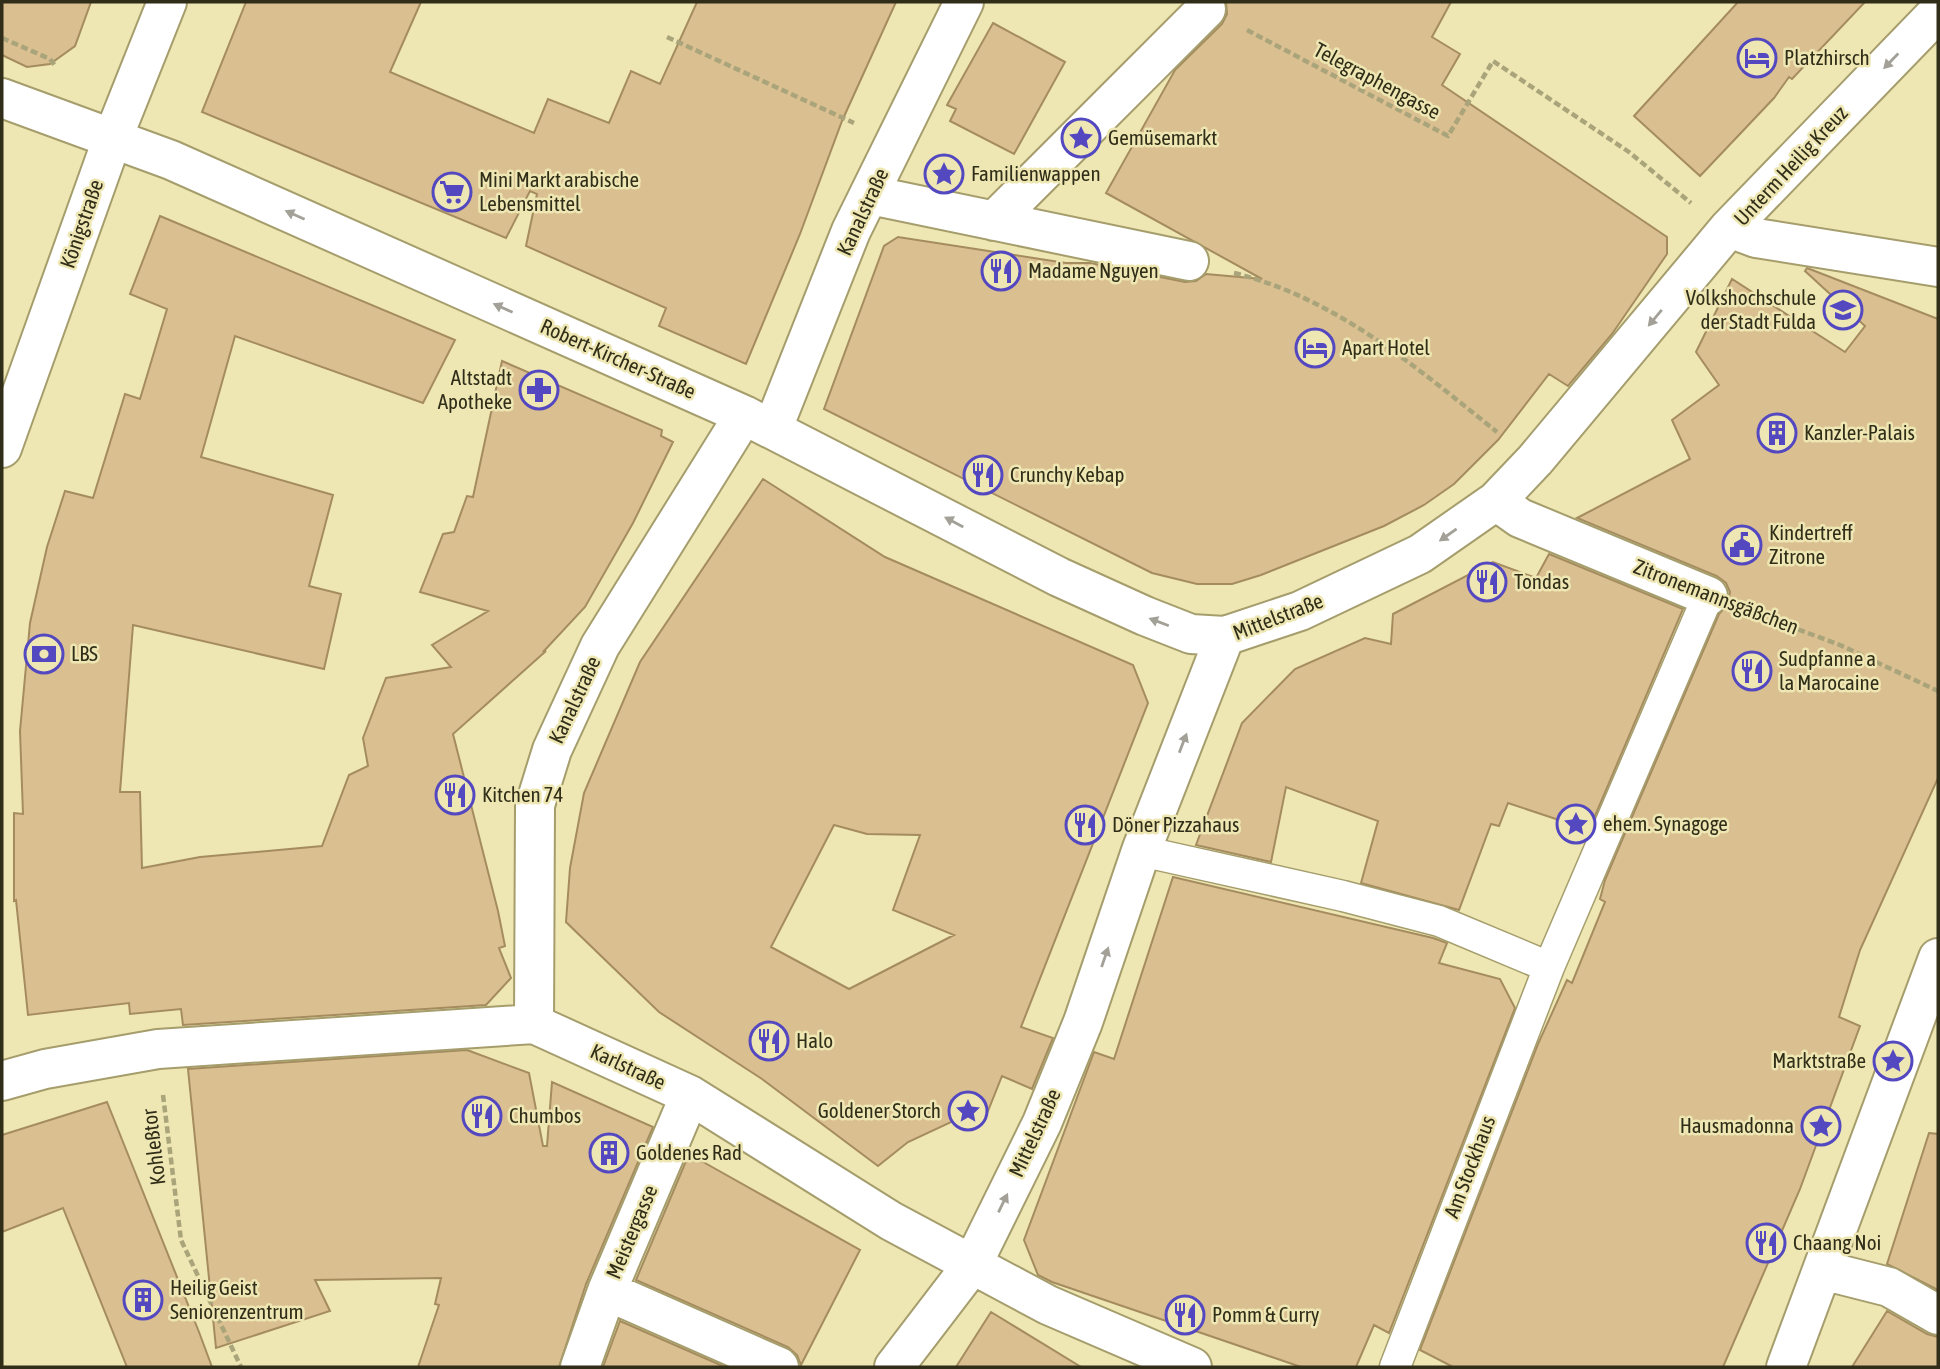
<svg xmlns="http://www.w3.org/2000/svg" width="1940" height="1369" font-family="'Asap Condensed',sans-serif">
	<rect width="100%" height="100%" fill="#eee7b3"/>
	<path fill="#dabf91" stroke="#a58c5f" stroke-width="2" fill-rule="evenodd" d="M2 2H91L75 46 50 64 27 67 2 55Z
		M246 2H421L390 72 534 133 548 99 609 123 631 71 660 84 697 2H896L842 121 800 234 746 364 659 326 666 308 526 246 537 194 530 191 506 238 202 112Z
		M1226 2H1451L1432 37 1460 54 1442 85 1667 237V254L1612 334 1568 386 1549 374 1498 440 1454 484 1424 505 1384 526 1261 575 1232 584H1197L1152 573 824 409 884 246 898 237 1066 263H1090L1185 282 1196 281 1206 274 1262 279 1106 193 1175 70 1222 24 1227 14Z
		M1738 2H1865L1792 79 1789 77 1774 98 1700 176 1634 116Z
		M993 23 1065 62 1014 154 950 121 956 109 947 105Z
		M160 216 455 340 423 403 235 336 201 457 333 495 309 586 341 594 324 669 133 625 120 792H140L142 868 200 857 322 846 349 775 368 766 363 738 386 678 451 667 432 645 488 611 420 592 443 534 454 532 467 496 473 497 502 361 662 430 661 436 673 442 633 523 585 607 543 652 546 651 453 734 498 911 505 946 499 948 511 978 486 1005 183 1025 181 1009 130 1014 129 1003 28 1015 16 900 14 901V813L23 814 20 731 30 623 47 547 65 491 93 498 125 394 140 399 167 309 130 294Z
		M1807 268 1938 319V778L1860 950 1839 1017 1860 1026 1800 1189 1723 1367H1453L1420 1350 1538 1044 1567 980 1572 983 1605 902 1600 899 1605 880 1719 614 1728 604 1730 592 1726 583 1717 576 1577 518 1690 459 1672 420 1719 385 1696 352 1732 279 1845 352 1865 326 1805 271Z
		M763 479 885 557 1133 665 1148 703 1021 1027 1053 1038 1032 1089 1002 1076 984 1121 966 1115 908 1142 878 1166 762 1079 659 1012 566 922 570 868 584 793 640 662ZM834 825 867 834 920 835 893 910 954 935 849 989 771 947Z
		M1549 554 1683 609 1589 830 1508 803 1499 826 1491 824 1459 910 1361 883 1378 821 1286 787 1271 862 1196 845 1242 723 1295 669 1365 638 1391 644 1393 614 1493 562 1536 578Z
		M1173 877 1433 938 1447 943 1439 963 1500 979 1515 1008 1389 1333 1374 1325 1356 1367H1301L1052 1282 1038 1275 1024 1240 1094 1052 1114 1059Z
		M467 1050 529 1073 543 1146H547L552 1082 653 1127 586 1284 559 1367H418L439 1305 435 1304 441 1278 315 1280 330 1311 216 1348 188 1069Z
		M107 1102 199 1332 212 1367H127L63 1208 2 1232V1135Z
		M1929 1133 1938 1134V1290L1887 1264Z
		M689 1154 860 1250 801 1365 797 1355 788 1347 636 1280Z
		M1887 1311 1927 1334 1938 1337V1367H1852Z
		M991 1312 1081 1367H956Z
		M620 1321 725 1367H603Z"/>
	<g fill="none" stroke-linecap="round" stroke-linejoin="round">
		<defs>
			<path id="lane" d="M1141 851 1343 896 1439 921 1549 967
				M1395 1367 1549 967 1708 596"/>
			<path id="street" d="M2 98 171 160 744 415 1059 577 1145 616 1191 634 1225 636 1300 611 1420 554 1496 501 1535 460 1729 228 1938 12
				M870 195 1189 261
				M994 221 1206 9
				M1729 228 1756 238 1938 267
				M773 428 851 231 964 2
				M2 448 112 140 167 2
				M1496 501 1520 518 1708 596
				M534 1024 535 805 552 750 600 646 744 415
				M2 1081 45 1069 158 1049 534 1024 690 1095 891 1221 1048 1305 1192 1367
				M1822 1270 1889 1287 1938 1315
				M607 1291 779 1367
				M580 1367 607 1291 690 1095
				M894 1367 972 1265 1042 1123 1083 1022 1141 851 1225 636
				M1786 1367 1938 958"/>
		</defs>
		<use href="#lane" stroke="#a59d6c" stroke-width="33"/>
		<use href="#street" stroke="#a59d6c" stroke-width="42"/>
		<path stroke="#aaa47b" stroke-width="4.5" stroke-dasharray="7 3.5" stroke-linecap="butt" d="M1247 30 1448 136 1493 61 1629 152 1691 203
			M667 37 854 123
			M2 38 50 59 56 67
			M1234 273C1336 298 1417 368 1497 432
			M1749 611 1840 645 1938 691
			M163 1095 181 1240 241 1367"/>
		<use href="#lane" stroke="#fff" stroke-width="30"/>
		<use href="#street" stroke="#fff" stroke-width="38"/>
	</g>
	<defs><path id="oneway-solid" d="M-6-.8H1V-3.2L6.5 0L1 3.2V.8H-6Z" transform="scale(1.75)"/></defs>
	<g fill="#a2a097">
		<use href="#oneway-solid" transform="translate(1891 61) rotate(134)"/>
		<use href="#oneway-solid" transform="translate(295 215) rotate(-156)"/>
		<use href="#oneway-solid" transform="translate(503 308) rotate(-156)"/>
		<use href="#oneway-solid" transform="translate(1655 318) rotate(130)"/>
		<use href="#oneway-solid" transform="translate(954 522) rotate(-152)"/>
		<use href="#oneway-solid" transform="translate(1448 535) rotate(145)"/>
		<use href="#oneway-solid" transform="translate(1159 622) rotate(-159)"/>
		<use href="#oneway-solid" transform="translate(1183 743) rotate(-69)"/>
		<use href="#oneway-solid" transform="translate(1105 957) rotate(-71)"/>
		<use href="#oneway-solid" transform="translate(1003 1203) rotate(-64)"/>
	</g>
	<defs>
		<symbol id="hotel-ring" viewBox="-11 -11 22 22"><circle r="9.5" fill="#eee7b3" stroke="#5348c0" stroke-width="1.5"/><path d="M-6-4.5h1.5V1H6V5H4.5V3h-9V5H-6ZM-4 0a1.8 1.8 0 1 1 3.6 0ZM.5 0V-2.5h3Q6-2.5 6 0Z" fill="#5348c0"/></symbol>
		<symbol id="sight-ring" viewBox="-11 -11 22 22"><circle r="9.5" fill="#eee7b3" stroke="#5348c0" stroke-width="1.5"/><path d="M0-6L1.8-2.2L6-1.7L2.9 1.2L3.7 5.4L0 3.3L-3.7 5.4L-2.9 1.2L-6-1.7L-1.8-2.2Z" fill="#5348c0"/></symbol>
		<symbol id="supermarket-ring" viewBox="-11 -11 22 22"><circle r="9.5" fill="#eee7b3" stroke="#5348c0" stroke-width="1.5"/><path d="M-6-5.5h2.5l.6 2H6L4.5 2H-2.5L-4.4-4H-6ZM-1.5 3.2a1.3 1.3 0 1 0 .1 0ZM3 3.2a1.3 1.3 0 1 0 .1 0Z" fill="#5348c0"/></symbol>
		<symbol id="restaurant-ring" viewBox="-11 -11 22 22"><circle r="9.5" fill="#eee7b3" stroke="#5348c0" stroke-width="1.5"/><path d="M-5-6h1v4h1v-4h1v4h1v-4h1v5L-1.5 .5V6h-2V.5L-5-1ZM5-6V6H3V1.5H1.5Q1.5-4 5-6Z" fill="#5348c0"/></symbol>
		<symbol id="university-ring" viewBox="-11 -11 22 22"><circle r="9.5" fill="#eee7b3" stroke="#5348c0" stroke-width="1.5"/><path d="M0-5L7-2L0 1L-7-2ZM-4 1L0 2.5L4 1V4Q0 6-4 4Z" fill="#5348c0"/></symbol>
		<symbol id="pharmacy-ring" viewBox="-11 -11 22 22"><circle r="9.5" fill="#eee7b3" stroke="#5348c0" stroke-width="1.5"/><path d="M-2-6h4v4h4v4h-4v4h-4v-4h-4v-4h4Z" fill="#5348c0"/></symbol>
		<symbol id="building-ring" viewBox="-11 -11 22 22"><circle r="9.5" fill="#eee7b3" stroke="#5348c0" stroke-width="1.5"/><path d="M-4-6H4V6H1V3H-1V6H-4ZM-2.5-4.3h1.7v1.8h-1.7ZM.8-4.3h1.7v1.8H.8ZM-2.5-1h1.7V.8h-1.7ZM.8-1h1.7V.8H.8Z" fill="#5348c0"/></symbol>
		<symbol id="civic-ring" viewBox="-11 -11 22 22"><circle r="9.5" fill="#eee7b3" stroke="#5348c0" stroke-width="1.5"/><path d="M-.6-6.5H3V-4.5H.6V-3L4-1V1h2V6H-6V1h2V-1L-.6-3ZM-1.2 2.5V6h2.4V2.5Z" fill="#5348c0"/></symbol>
		<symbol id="bank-ring" viewBox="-11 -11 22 22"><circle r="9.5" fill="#eee7b3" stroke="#5348c0" stroke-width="1.5"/><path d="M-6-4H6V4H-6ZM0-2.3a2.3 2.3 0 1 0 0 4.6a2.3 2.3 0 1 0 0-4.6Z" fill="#5348c0"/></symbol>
	</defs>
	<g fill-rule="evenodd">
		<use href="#hotel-ring" x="1735" y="36" width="44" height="44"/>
		<use href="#sight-ring" x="1059" y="116" width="44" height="44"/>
		<use href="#sight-ring" x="922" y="152" width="44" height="44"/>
		<use href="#supermarket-ring" x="430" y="170" width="44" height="44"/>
		<use href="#restaurant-ring" x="979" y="249" width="44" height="44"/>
		<use href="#university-ring" x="1821" y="288" width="44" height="44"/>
		<use href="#hotel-ring" x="1293" y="326" width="44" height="44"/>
		<use href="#pharmacy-ring" x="517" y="368" width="44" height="44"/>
		<use href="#building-ring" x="1755" y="411" width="44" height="44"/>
		<use href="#restaurant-ring" x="961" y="453" width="44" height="44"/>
		<use href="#civic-ring" x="1720" y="523" width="44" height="44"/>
		<use href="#restaurant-ring" x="1465" y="560" width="44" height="44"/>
		<use href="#bank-ring" x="22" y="632" width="44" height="44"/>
		<use href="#restaurant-ring" x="1730" y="649" width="44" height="44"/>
		<use href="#restaurant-ring" x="433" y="773" width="44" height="44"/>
		<use href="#sight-ring" x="1554" y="802" width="44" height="44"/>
		<use href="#restaurant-ring" x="1063" y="803" width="44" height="44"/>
		<use href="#restaurant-ring" x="747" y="1019" width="44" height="44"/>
		<use href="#sight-ring" x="1871" y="1039" width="44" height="44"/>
		<use href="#sight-ring" x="946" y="1089" width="44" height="44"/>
		<use href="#restaurant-ring" x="460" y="1094" width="44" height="44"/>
		<use href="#sight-ring" x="1799" y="1104" width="44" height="44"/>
		<use href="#building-ring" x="587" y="1131" width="44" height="44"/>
		<use href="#restaurant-ring" x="1744" y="1221" width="44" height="44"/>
		<use href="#building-ring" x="121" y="1278" width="44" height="44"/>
		<use href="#restaurant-ring" x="1163" y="1293" width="44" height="44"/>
	</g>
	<g text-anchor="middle" stroke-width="5" stroke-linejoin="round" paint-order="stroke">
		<g font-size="21" fill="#302d18" stroke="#eee7b3" text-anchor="start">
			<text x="1784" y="65">Platzhirsch</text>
			<text x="1108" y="145">Gemüsemarkt</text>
			<text x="971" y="181">Familienwappen</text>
			<text x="479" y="187">Mini Markt arabische<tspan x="479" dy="24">Lebensmittel</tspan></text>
			<text x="1028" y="278">Madame Nguyen</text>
			<text x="1816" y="305" text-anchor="end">Volkshochschule<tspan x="1816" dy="24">der Stadt Fulda</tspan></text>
			<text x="1342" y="355">Apart Hotel</text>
			<text x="512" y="385" text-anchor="end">Altstadt<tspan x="512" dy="24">Apotheke</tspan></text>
			<text x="1804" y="440">Kanzler-Palais</text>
			<text x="1010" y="482">Crunchy Kebap</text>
			<text x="1769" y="540">Kindertreff<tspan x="1769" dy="24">Zitrone</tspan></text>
			<text x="1514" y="589">Tondas</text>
			<text x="71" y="661">LBS</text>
			<text x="1779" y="666">Sudpfanne a<tspan x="1779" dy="24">la Marocaine</tspan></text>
			<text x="482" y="802">Kitchen 74</text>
			<text x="1603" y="831">ehem. Synagoge</text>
			<text x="1112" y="832">Döner Pizzahaus</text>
			<text x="796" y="1048">Halo</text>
			<text x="1866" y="1068" text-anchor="end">Marktstraße</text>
			<text x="941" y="1118" text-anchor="end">Goldener Storch</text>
			<text x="509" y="1123">Chumbos</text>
			<text x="1794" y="1133" text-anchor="end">Hausmadonna</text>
			<text x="636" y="1160">Goldenes Rad</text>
			<text x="1793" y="1250">Chaang Noi</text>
			<text x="170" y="1295">Heilig Geist<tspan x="170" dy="24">Seniorenzentrum</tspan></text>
			<text x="1212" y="1322">Pomm &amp; Curry</text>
		</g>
		<g font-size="21" fill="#302d18" stroke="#eee7b3">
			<text transform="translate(1377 81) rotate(28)" y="7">Telegraphengasse</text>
			<text transform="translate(1791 166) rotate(-47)" y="7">Unterm Heilig Kreuz</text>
			<text transform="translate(863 212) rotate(-65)" y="7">Kanalstraße</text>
			<text transform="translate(82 224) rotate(-71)" y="7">Königstraße</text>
			<text transform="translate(618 359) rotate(24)" y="7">Robert-Kircher-Straße</text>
			<text transform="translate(1716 597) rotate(21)" y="7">Zitronemannsgäßchen</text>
			<text transform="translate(1278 617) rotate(-21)" y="7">Mittelstraße</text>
			<text transform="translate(575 700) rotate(-65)" y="7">Kanalstraße</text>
			<text transform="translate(628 1067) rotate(25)" y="7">Karlstraße</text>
			<text transform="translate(1035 1133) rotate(-65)" y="7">Mittelstraße</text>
			<text transform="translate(154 1147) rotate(-97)" y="7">Kohleßtor</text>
			<text transform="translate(1470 1167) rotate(-69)" y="7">Am Stockhaus</text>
			<text transform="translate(632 1232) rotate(-67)" y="7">Meistergasse</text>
		</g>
	</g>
	<rect width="1940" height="1369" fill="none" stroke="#302d18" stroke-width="7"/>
</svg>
